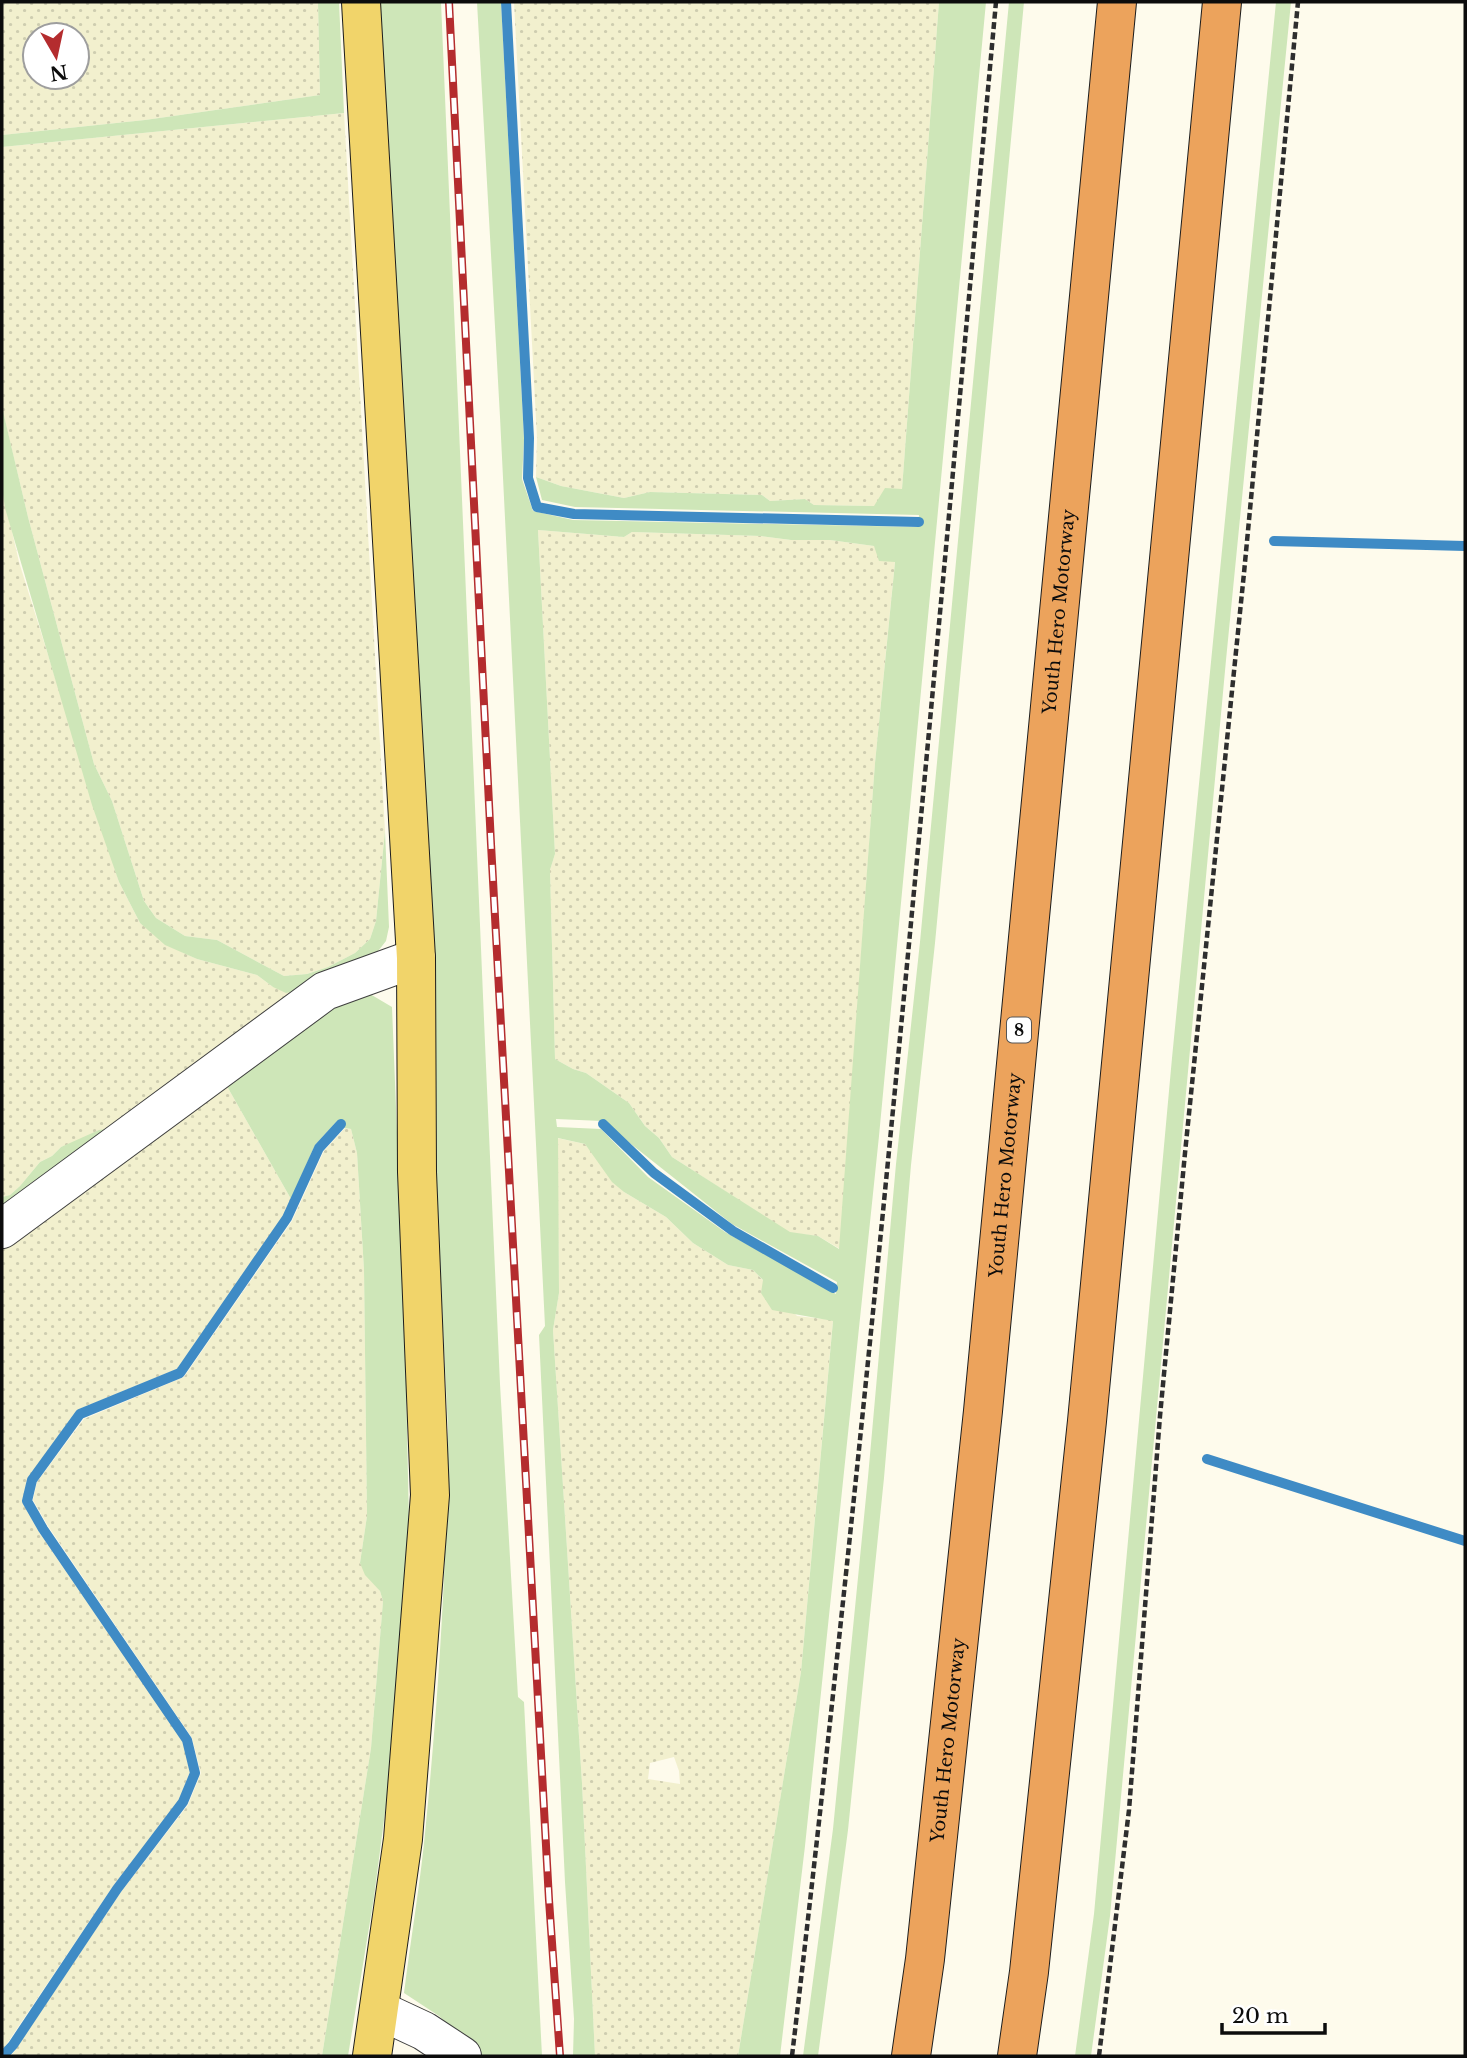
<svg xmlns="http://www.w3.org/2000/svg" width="1467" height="2058" font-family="'Libre Baskerville',serif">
	<defs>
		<pattern id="farmland-dots" width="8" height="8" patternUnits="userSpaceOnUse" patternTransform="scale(1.75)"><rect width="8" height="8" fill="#f2f0ce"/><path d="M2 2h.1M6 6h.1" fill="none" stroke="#cecdb0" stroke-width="1.8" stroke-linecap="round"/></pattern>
	</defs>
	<rect width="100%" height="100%" fill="#fefbec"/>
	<path fill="url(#farmland-dots)" fill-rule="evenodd" d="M2 2H318L320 95 145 120 2 135ZM35 35H77V77H35Z
		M514 2H939L902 489 875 506 814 505 805 499 770 501 762 495 650 492 624 498 561 486 536 477 537 438Z
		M344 113 385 831 376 921 370 939 355 953 328 967 307 974 284 976 217 940 185 936 156 918 144 901 112 801 94 764 28 517 2 408V147Z
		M2 488 19 562 119 882 140 923 182 952 197 959 257 975 273 987H313L122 1127 61 1147 52 1156 40 1162 20 1186 10 1195 2 1197Z
		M538 530 624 537 632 532 761 536 791 540H830L874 546 895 561 875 763 840 1249 818 1236 790 1233 672 1157 659 1138 645 1126 629 1103 586 1073 573 1069 555 1059 550 870 555 854Z
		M224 1081 291 1199 283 1216 177 1369 77 1410 28 1478 22 1501 39 1532 183 1741 190 1772 179 1800 113 1886 2 2051V1245Z
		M345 1128 351 1129 357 1153 364 1270 367 1516 360 1563 380 1591 383 1601 371 1748 322 2056H11L121 1892 188 1805 201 1773 192 1738 48 1526 33 1500 37 1482 84 1419 184 1377 292 1221 324 1151Z
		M557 1138 585 1144 624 1192 666 1217 693 1243 728 1265 753 1270 797 1316 833 1320 801 1672 738 2056H595L582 1783 553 1330 559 1293ZM674 1757 679 1771 680 1784 648 1779 650 1763Z"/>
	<path fill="#cee6b8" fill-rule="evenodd" d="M318 2H339L344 113 2 147V135L145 120 320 95Z
		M377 2H441L485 1043 500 1384 518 1697 524 1702 542 2056H482L439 2016 404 1993C411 1936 421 1880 426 1823 439 1692 447 1560 448 1428Z
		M477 2H501L524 439 522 479 533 511 573 520 918 527 919 515 575 507 542 500 536 477 561 486 624 498 650 492 762 495 770 501 805 499 814 505 874 506 885 488 902 489 939 2H986L879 1136 805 1846 780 2056H738L801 1672 833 1321 772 1310 761 1293 763 1280 753 1270 728 1265 693 1243 666 1217 624 1192 612 1182 585 1144 558 1138 559 1293 553 1330 582 1783 595 2056H573L574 2019 565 1882 539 1335 545 1326 500 417ZM538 530 624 537 632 532 761 536 791 540H830L874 546 879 561 895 562 875 763 839 1249 818 1236 790 1232 672 1157 659 1138 645 1126 629 1103 586 1073 573 1069 555 1059 550 870 555 854ZM556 1119 602 1121 732 1224 837 1282 836 1294 725 1232 648 1177 601 1129 557 1127Z
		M1009 2H1024L935 943 911 1165 884 1478 848 1830 818 2056H803L833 1829 868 1477 896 1164 920 942Z
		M1276 2H1291L1226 660 1110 1916 1091 2056H1075L1094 1914 1172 1058Z
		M2 407 28 517 94 764 112 801 144 901 156 918 185 936 217 940 284 976 307 974 328 967 355 953 370 939 376 921 385 831 389 927 386 941 375 955 313 987 286 993 273 987 257 975 197 959 165 945 140 923 119 882 92 805 5 508 2 488Z
		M365 991 392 1007 405 1335 409 1524 394 1743 374 1897 348 2056H322L371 1748 383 1601 380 1591 365 1575 360 1563 367 1516 364 1270 357 1153 351 1129 345 1128 337 1121 315 1145 291 1199 224 1081 294 1022Z
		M122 1127 2 1218V1197L10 1195 20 1186 40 1162 52 1156 61 1147 99 1130Z"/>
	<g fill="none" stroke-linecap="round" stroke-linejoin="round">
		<path stroke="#3f8bc5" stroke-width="10" d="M506 2 529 438 528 478 537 507 574 514 919 522
			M1274 541 1465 546
			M603 1124 654 1173 733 1231 833 1288
			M1207 1459 1465 1541
			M3 2056 13 2045 117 1889 183 1802 195 1773 187 1740 43 1529 27 1501 32 1480 80 1414 180 1373 287 1218 319 1148 341 1124"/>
		<defs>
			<path id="minor" d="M2 1229 325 991 416 958
				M379 2010 424 2031 462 2056"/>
			<path id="major" d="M361 2 416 958 417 1172 430 1495 403 1839 372 2056"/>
			<g id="highway">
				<path id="s1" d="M911 2056 925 1959 983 1411 1117 2"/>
				<path d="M1017 2056 1029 1972 1087 1421 1222 2"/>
			</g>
		</defs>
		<use href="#minor" stroke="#3f3f3f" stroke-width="40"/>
		<use href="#major" stroke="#1d1d1d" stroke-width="40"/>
		<use href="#highway" stroke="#1d1d1d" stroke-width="40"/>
		<path stroke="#2e2e2e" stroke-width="4.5" stroke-dasharray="7 3.5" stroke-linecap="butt" d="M792 2056C873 1373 933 687 996 2
			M1099 2056 1129 1810 1160 1416 1185 1153 1244 573 1298 2"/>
		<use href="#minor" stroke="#fff" stroke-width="38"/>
		<use href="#major" stroke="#f1d46a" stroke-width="38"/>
		<use href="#highway" stroke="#eca35c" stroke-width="38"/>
		<defs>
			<path id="rail" d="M449 2 491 844 549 1900 560 2056"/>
		</defs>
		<use href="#rail" stroke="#b42c2e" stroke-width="8"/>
		<use href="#rail" stroke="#fff" stroke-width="5" stroke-dasharray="16" stroke-linecap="butt"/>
	</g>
	<g text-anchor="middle" stroke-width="7" stroke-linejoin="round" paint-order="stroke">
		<rect fill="#fff" stroke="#555" stroke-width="2" x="1007" y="1017.5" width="24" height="25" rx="5"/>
		<g font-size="16" font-weight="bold" fill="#0c0c0c">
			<text x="1019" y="1036">8</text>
		</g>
		<g font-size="18" fill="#0c0c0c" stroke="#fff">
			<text dy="6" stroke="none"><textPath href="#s1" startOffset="1452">Youth Hero Motorway</textPath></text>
			<text dy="6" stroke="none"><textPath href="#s1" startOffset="886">Youth Hero Motorway</textPath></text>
			<text dy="6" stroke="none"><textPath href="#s1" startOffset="318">Youth Hero Motorway</textPath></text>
		</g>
	</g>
	<rect width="1467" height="2058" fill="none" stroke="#0c0c0c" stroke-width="7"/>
	<g transform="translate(56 56) rotate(171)"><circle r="33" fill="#ffffff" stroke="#9e9e9e" stroke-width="2"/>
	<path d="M0-5L12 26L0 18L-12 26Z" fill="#b42c2e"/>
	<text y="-10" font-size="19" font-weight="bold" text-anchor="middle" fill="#0c0c0c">N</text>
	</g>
	<path d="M1222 2023v10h103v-10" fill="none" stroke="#0c0c0c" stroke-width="3.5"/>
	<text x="1232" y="2023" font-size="21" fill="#0c0c0c" stroke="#ffffff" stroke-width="5" paint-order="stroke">20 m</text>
</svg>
